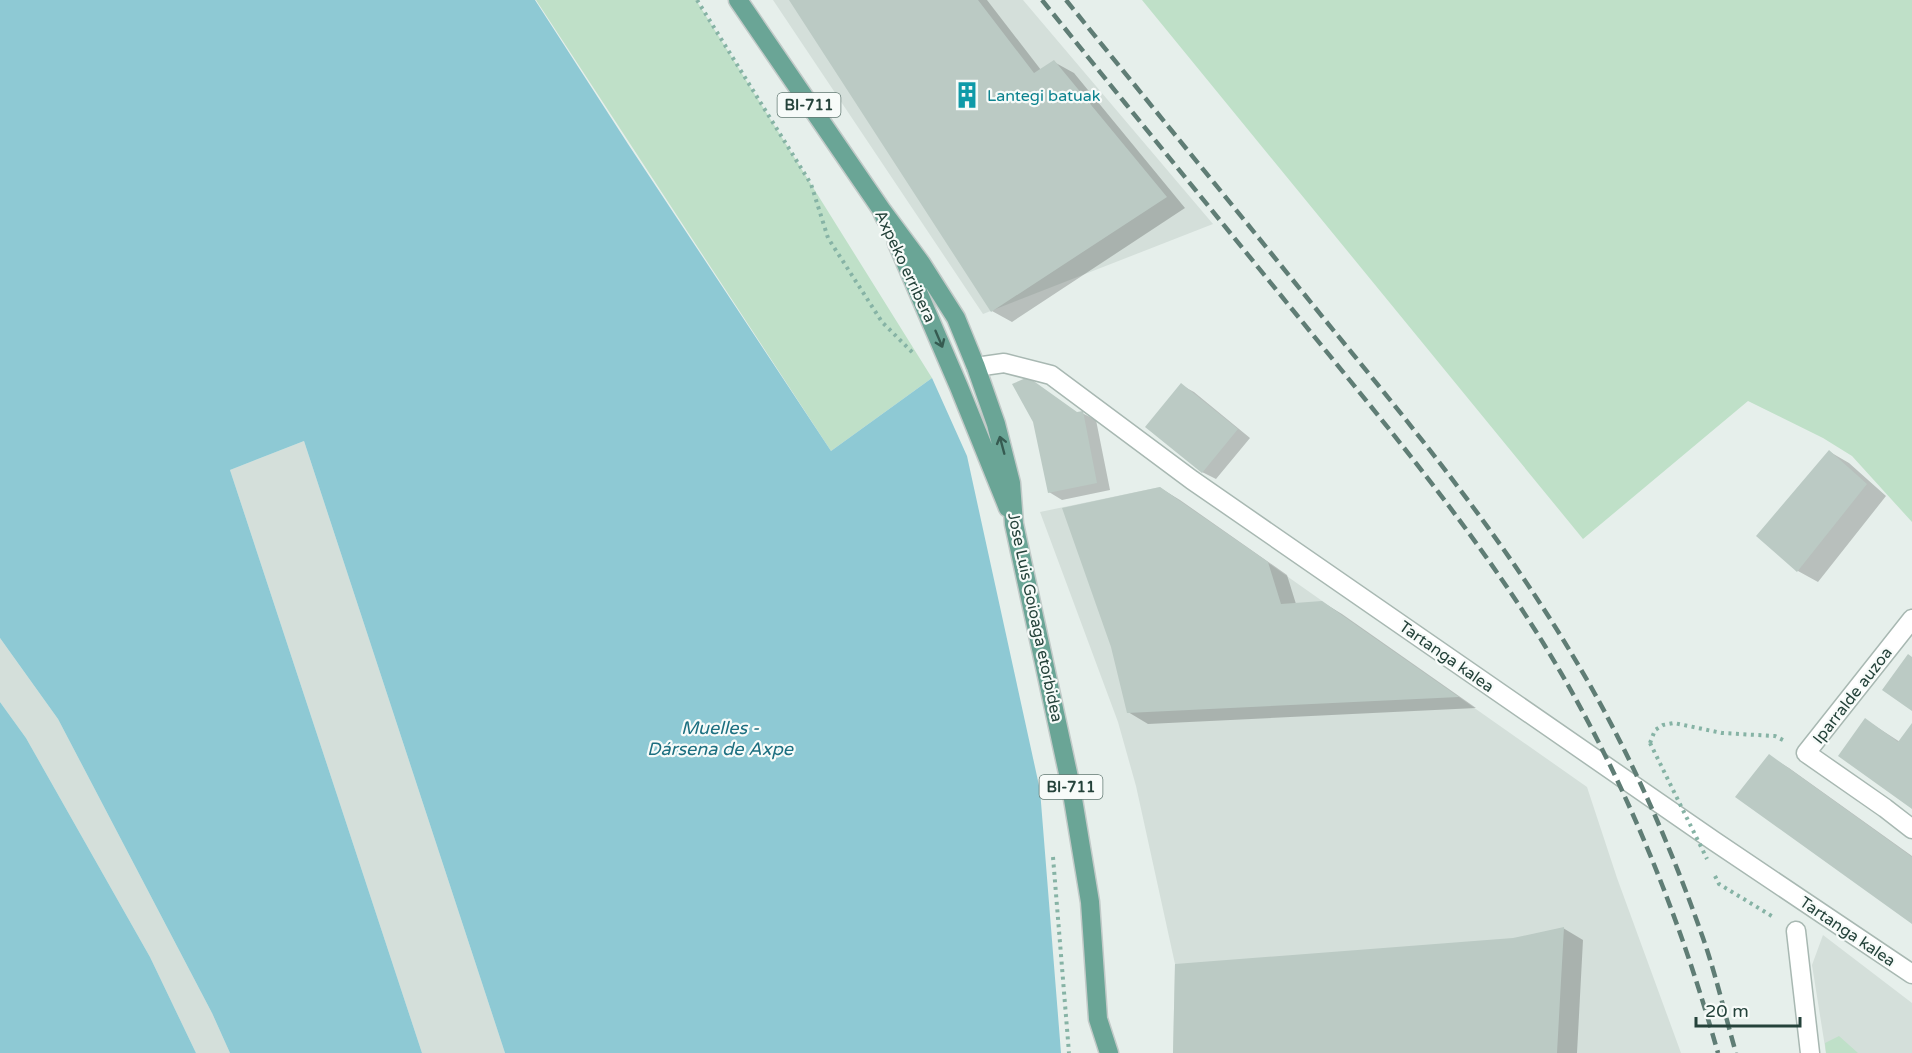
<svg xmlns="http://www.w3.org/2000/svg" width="1912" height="1053" font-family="'Varela Round',sans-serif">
	<rect width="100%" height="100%" fill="#e6efeb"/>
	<path fill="#d4dfda" d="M773 0H1023L1213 224 983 314Z
		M304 441 505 1053H422L230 470Z
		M1160 487 1587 787 1617 878 1681 1053H1173L1175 964 1136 786 1118 722 1040 512Z
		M0 638 58 719 212 1013 230 1053H196L150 957 26 738 0 702Z
		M1823 935 1912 1003V1053H1826L1812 965Z"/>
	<path fill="#bfe0c8" d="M536 0H696L932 378 831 451Z
		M1142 0H1912V522L1852 456 1823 438 1748 401 1583 539Z
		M1839 1036 1858 1053H1826L1825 1043Z"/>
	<path fill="#8ec9d4" d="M0 0H535L628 144 831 451 932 378 967 456 1040 790 1061 1053H505L304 441 230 470 422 1053H230L212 1013 58 719 0 638Z
		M0 702 26 738 150 957 196 1053H0Z"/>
	<path fill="#0003" d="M791 0H987L1041 70 1054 62 1074 73 1185 208 1012 322 992 311Z
		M1181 385 1194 392 1250 438 1216 479 1202 472Z
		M1082 413 1096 420 1110 490 1062 500 1049 492Z
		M1830 452 1849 463 1886 496 1818 582 1798 571 1758 535Z
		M1160 488 1180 500 1287 575 1296 604 1322 602 1342 614 1476 708 1148 724 1128 712Z
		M1866 720 1900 742 1912 726V807Z
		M1769 756 1789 768 1912 856V923Z
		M1563 928 1583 940 1577 1053H1175L1513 939Z"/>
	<path fill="#bbcac4" d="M789 0H978L1034 73 1054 60 1167 197 991 312Z
		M1028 377 1077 412 1083 411 1097 483 1048 493 1033 422 1012 384Z
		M1181 383 1238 429 1202 473 1145 427Z
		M1829 450 1867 484 1797 572 1756 536Z
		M1160 487 1268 562 1281 604 1322 601 1459 697 1127 713 1111 647 1062 508Z
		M1908 654 1912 657V711L1882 690Z
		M1865 718 1898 742 1912 723V809L1838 756Z
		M1769 754 1912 857V924L1735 797Z
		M1564 927 1557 1053H1173L1175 964 1513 938Z"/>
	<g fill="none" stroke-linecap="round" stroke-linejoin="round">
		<defs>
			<path id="pedestrian" d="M1796 931 1810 1053"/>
			<path id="minor" d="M976 367 1004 363 1051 375 1192 480 1714 841 1912 974
				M1912 619 1806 753 1885 808 1912 829"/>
			<path id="primary" d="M738 0 881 209 885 218
				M881 209 921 263 956 318 976 367 996 424 1011 483 1014 524 1071 787 1090 902 1098 1019 1109 1053
				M897 243 959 387 1008 508"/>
		</defs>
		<use href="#pedestrian" stroke="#a8b8b2" stroke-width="21"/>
		<use href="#minor" stroke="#a8b8b2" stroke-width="21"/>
		<use href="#primary" stroke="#c2cac8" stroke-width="21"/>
		<path stroke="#86b3a5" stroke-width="4" stroke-dasharray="3 4.5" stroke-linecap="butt" d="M697 0 811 184 828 238 882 322 915 355
			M1650 743 1655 730 1663 725 1674 723 1722 733 1775 736 1785 741
			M1053 857 1069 1053
			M1715 876 1719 884 1775 918"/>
		<use href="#pedestrian" stroke="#fff" stroke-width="18"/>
		<use href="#minor" stroke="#fff" stroke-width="18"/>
		<use href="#primary" stroke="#6aa596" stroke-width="18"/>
		<path stroke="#5f7d75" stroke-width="4.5" stroke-dasharray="12 6" stroke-linecap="butt" d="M1042 0C1132 112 1223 224 1313 335 1395 436 1477 535 1545 646 1622 772 1678 911 1718 1053
			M1066 0C1152 107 1239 213 1325 320 1412 426 1499 533 1570 651 1624 740 1668 838 1703 938 1716 975 1725 1015 1736 1053"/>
		<path stroke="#86b3a5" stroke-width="4" stroke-dasharray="3 4.5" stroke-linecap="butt" d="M1650 743 1707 859"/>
	</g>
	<defs><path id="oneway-shaft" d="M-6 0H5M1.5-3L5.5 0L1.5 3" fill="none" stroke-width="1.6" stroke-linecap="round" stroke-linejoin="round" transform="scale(1.5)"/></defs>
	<g stroke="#365b51">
		<use href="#oneway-shaft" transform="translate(939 339) rotate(67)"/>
		<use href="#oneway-shaft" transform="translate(1002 445) rotate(-105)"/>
	</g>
	<defs>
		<symbol id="building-bare" viewBox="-9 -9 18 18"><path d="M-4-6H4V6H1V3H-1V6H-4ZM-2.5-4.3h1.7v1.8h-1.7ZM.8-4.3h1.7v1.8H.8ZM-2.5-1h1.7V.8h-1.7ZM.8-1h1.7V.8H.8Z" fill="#0f9aa8" stroke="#f7fbf9" stroke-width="2.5" paint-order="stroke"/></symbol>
	</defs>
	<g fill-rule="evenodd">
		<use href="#building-bare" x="948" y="76" width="38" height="38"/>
	</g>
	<g text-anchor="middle" stroke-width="4.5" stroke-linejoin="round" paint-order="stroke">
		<g fill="#f7fbf9" stroke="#637a73" stroke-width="1.5">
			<rect x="777.5" y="93" width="63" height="24" rx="4.5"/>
			<rect x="1039.5" y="775" width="63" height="24" rx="4.5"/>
		</g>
		<g font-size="15" font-weight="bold" fill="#24423a">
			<text x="809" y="110">BI-711</text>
			<text x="1071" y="792">BI-711</text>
		</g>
		<g font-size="16" fill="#0d838f" stroke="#f7fbf9" text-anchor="start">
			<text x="987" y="101">Lantegi batuak</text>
		</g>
		<g font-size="16" fill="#24423a" stroke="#f7fbf9">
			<text transform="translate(906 266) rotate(65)" y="6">Axpeko erribera</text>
			<text transform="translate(1036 617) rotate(78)" y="6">Jose Luis Goioaga etorbidea</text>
			<text transform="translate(1447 656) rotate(35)" y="6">Tartanga kalea</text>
			<text transform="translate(1852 695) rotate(-52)" y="6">Iparralde auzoa</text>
			<text transform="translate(1848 931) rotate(34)" y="6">Tartanga kalea</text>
		</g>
		<g font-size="18" font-style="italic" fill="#1c6f80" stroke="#f7fbf9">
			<text x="720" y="734">Muelles -<tspan x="720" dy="21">Dársena de Axpe</tspan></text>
		</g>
	</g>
	<path d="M1696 1017v9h104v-9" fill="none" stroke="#24423a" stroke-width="3"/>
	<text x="1705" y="1017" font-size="18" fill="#24423a" stroke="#f7fbf9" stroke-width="4.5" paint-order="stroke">20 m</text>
</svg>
